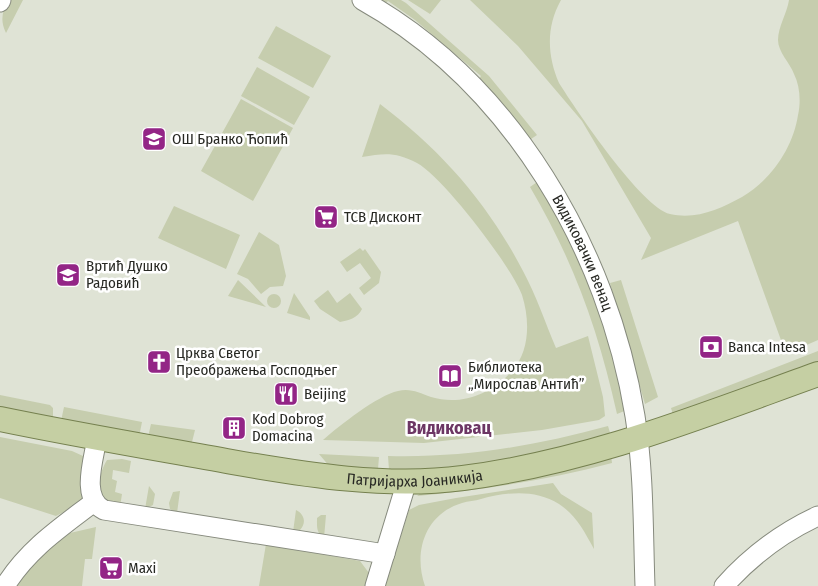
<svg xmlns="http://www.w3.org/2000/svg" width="818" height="586" font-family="'Fira Sans Condensed',sans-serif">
	<rect width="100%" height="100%" fill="#dfe3d5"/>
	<path fill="#c6cdae" d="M8 0H23L6 33C0 21 2 12 8 0Z
		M375 0H401L406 3 489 76 537 135 528 141 477 82 481 76 415 20 388 1 384 5Z
		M408 0H441L430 14Z
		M470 0H561C546 27 547 55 559 83 576 110 642 208 670 214 696 220 720 209 742 197 771 180 793 148 798 115 801 102 800 86 794 74 790 63 778 52 778 40 778 27 787 13 789 0H818V340L786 354 738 221 641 260 651 238 582 121 518 46Z
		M276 26 331 56 313 88 258 58Z
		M257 67 310 97 294 125 241 96Z
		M241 99 293 128 253 201 201 171Z
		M380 104C441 150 487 202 523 271 536 295 545 322 556 348L588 336 603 397 605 416 599 420 542 430 424 443 323 440C339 426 378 395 398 391 411 388 419 393 431 397 461 406 491 394 512 371 530 351 530 320 522 295 511 266 444 178 417 163 396 152 385 153 362 157Z
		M540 180 564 223 607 325 627 410 617 414C598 329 574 262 530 187Z
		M174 206 240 235 226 269 158 238Z
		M259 232 279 245 286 276 283 286 270 287 261 294 248 279 237 274Z
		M360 248 363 251 365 249 381 272 379 283 364 295 359 288 371 278 360 263 347 272 340 262Z
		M238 280 266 307 228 296Z
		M621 280 658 397 645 404 610 283Z
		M328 290 337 303 350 293 362 309C358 318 349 320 340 322L320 309 314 301Z
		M294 293 310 317V320L287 313Z
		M267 301a7 7 0 1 1 14 0a7 7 0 1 1-14 0Z
		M818 351V362L811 367 674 418 671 408Z
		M0 395 50 405 53 408V420L0 410Z
		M64 407 142 422 139 437 61 421Z
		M151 424 195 430 191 446 148 437Z
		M608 426 611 436 575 449 457 469 389 470 388 456C464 458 535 446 608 426Z
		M0 437 72 451 83 456 84 495 81 503 56 516 0 498Z
		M319 454 379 457 378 469 330 467Z
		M611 455 612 463C548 480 483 490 417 496L428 487Z
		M122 459 131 461 129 473 113 470 112 479 117 481 115 492 122 494 120 507C93 501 96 479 107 460Z
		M553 483 561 494 592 513 594 549C584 531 576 515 559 504 535 489 507 492 481 499 475 501 468 501 462 503 425 514 413 552 425 586H385L409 510 419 505 456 498Z
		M149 486 155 494 153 505 145 509Z
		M180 491 177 513 170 509 169 503 173 492Z
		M296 510C304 514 307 522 300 530L293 532Z
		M321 515H326L324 538C316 533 317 526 317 518Z
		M96 527 92 559H85L82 586H9L45 549 70 533Z
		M266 544 360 561 369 573 367 586H259Z"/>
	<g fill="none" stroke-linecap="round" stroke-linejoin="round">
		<defs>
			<g id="minor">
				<path id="s1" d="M362 0C512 84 608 250 635 416 644 472 643 530 645 586"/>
				<path d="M0 2 1 0"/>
				<path d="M97 438C94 459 80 498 104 510L385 554"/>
				<path d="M5 586C28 549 60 528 94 502"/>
				<path d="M375 586 407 481"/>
				<path d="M724 586C751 556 781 533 818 516"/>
			</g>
			<g id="major">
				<path id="s2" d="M0 419C77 435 155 448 232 462 307 475 387 488 463 478 588 462 701 416 818 374"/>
			</g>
		</defs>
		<use href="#minor" stroke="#868a7d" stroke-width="21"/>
		<use href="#major" stroke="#75804f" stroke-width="26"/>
		<use href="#minor" stroke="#fff" stroke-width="19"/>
		<use href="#major" stroke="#c5cfa3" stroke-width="24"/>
	</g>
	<defs>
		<symbol id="school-square" viewBox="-11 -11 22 22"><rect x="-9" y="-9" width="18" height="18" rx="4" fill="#932586" stroke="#fff"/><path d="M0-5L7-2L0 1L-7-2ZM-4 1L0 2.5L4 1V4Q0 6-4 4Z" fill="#fff"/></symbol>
		<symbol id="supermarket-square" viewBox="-11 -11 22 22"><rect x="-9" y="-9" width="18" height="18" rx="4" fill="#932586" stroke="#fff"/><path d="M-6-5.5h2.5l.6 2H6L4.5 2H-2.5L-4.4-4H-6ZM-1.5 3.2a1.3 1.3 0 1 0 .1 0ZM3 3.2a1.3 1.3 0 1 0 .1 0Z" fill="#fff"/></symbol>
		<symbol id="bank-square" viewBox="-11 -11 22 22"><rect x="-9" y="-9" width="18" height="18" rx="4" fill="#932586" stroke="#fff"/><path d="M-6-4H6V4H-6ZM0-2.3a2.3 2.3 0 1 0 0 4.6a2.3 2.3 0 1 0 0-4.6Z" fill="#fff"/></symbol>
		<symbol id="church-square" viewBox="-11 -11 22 22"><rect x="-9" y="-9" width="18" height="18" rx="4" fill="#932586" stroke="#fff"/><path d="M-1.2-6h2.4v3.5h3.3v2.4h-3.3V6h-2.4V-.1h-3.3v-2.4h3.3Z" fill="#fff"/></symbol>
		<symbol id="library-square" viewBox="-11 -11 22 22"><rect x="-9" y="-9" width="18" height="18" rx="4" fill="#932586" stroke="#fff"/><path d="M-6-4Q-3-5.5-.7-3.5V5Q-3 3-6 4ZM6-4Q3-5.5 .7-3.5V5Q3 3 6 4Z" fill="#fff"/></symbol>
		<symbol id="restaurant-square" viewBox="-11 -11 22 22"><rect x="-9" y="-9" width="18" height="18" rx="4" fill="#932586" stroke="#fff"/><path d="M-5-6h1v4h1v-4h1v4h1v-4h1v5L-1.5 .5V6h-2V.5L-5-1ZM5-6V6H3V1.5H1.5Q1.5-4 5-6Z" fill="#fff"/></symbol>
		<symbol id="building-square" viewBox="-11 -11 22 22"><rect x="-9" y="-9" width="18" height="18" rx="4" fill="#932586" stroke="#fff"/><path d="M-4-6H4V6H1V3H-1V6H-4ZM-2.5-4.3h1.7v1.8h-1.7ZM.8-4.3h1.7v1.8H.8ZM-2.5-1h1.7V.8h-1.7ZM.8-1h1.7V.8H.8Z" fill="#fff"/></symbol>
	</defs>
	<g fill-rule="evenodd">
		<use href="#school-square" x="140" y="125" width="28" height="28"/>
		<use href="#supermarket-square" x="312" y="203" width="28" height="28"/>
		<use href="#school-square" x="54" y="261" width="28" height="28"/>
		<use href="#bank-square" x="697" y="333" width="28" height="28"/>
		<use href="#church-square" x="145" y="348" width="28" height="28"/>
		<use href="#library-square" x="436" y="362" width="28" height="28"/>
		<use href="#restaurant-square" x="272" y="380" width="28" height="28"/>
		<use href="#building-square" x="220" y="414" width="28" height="28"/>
		<use href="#supermarket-square" x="97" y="554" width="28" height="28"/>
	</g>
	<g text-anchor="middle" stroke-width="5" stroke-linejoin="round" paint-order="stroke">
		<g font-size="15" fill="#272823" stroke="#fff" text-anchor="start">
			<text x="172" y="144">ОШ Бранко Ћопић</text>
			<text x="344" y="222">ТСВ Дисконт</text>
			<text x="86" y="271">Вртић Душко<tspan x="86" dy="17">Радовић</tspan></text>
			<text x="728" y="352">Banca Intesa</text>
			<text x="176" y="358">Црква Светог<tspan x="176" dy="17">Преображења Господњег</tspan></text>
			<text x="468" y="372">Библиотека<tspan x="468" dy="17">„Мирослав Антић”</tspan></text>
			<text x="304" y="399">Beijing</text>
			<text x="252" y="424">Kod Dobrog<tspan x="252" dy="17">Domacina</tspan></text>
			<text x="128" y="573">Maxi</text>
		</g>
		<g font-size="15" fill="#272823" stroke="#fff">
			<text dy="5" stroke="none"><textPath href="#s1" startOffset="342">Видиковачки венац</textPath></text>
			<text dy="5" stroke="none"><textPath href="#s2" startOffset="420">Патријарха Јоаникија</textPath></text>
		</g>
		<g font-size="18" font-weight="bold" fill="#6c3664" stroke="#fff">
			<text x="449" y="434">Видиковац</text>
		</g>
	</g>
</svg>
